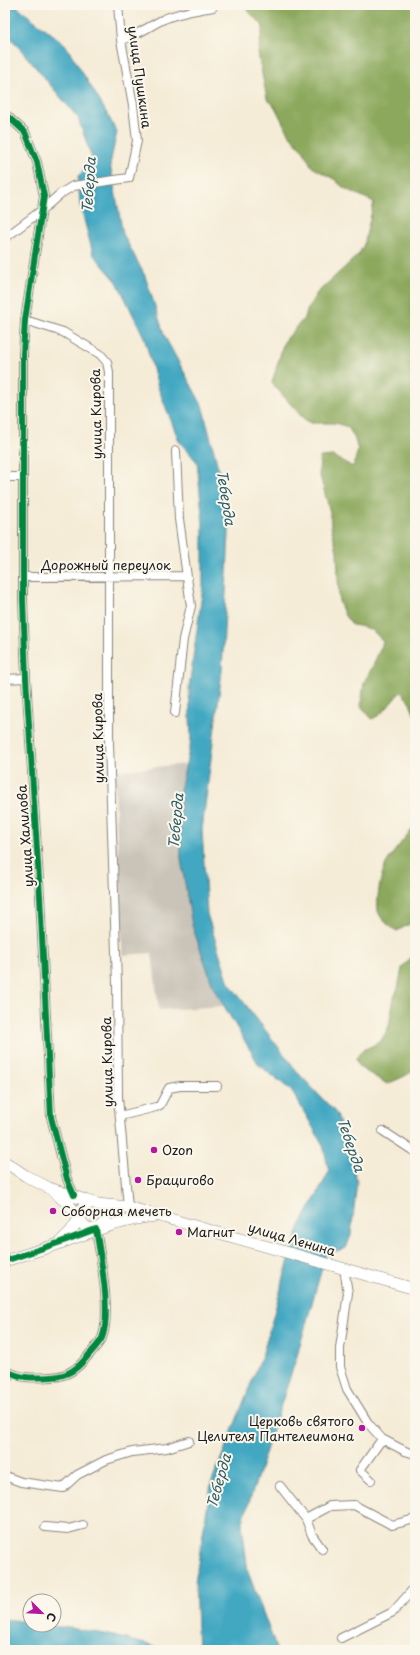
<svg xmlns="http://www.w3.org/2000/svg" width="420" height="1655" font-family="'Playpen Sans',sans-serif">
	<rect width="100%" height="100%" fill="#fbf7ec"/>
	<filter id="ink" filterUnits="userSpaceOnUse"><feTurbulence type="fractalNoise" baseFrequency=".025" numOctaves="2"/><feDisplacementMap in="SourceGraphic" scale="8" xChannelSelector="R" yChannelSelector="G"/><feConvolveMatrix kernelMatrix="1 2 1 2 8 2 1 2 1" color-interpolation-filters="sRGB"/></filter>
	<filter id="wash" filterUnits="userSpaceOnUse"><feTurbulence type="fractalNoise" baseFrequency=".012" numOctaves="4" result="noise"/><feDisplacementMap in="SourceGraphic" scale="16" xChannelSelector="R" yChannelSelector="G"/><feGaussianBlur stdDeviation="0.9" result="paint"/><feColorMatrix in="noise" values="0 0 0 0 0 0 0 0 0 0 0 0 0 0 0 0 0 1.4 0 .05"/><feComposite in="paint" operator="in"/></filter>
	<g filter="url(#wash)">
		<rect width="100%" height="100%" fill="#f5ecd7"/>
		<path fill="#c9c3b8" d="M186 764 180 791 192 925 214 989 224 1006 159 1010 152 953 123 955 114 771Z"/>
		<path fill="#8ba85b" stroke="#54623c" d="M242 5H415V716L409 701 401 692C389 703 387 712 372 719L361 706 364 682 372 668 383 642C373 629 368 627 352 625L345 616 339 601 337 551 331 526 330 512 322 483 319 472 320 457 333 456 353 467 358 450 354 437 348 427 336 423H310L302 417 272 383 284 342 305 317 309 306 317 293 359 254 364 244 374 202 344 188 334 179 312 167 304 152 288 133 275 107 267 99 258 53 263 26Z
			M415 825V921L397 931C389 926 381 920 378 911 376 900 381 872 387 862 395 849 406 837 415 825Z
			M415 953V1070L405 1076 387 1084 359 1067 356 1059 361 1051 380 1042 385 1034 389 1026 394 997 398 988 402 968Z"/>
		<path fill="#42a8c2" stroke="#2f626f" d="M5 5H18V8L65 44 101 103 117 132 110 164 123 234 145 276 165 337 202 405 230 514 222 671 202 830 207 914 229 983 300 1075 337 1114 357 1182 351 1235 346 1248 326 1254 297 1356 242 1524 248 1572 277 1650H198L195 1582 211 1484 263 1353 288 1263 299 1228 329 1172 323 1145 292 1091 259 1065 214 989 192 925 181 859 180 791 191 741 189 688 203 586V523L197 462 179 441 159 390 144 337 117 282 93 254 80 204 78 176 93 161 78 118 5 31Z
			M5 1619 30 1622V1625C74 1625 124 1638 167 1650H5Z"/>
	</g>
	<g filter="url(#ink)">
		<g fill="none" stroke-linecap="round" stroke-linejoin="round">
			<defs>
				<path id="street" d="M121 40C137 36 149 26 164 19 180 12 197 10 213 7
					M5 114 25 132 37 162 44 196 25 320 23 354V600L26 678 40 896 51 1117 67 1179 74 1195
					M5 238 42 210 60 194 73 186 129 178 137 141 133 105 121 40 118 5
					M25 320 63 332 100 354 107 362 109 372V743L117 983 118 1097 128 1207
					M5 477H23
					M24 577 187 576
					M5 679 26 678
					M175 713 183 639 191 606 179 519 176 451
					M120 1116 156 1107 160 1105 169 1088 180 1086H217
					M383 1131 415 1152
					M344 1268 348 1293 340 1348V1367L347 1389 368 1423 382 1439 405 1451 415 1454
					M5 1370C20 1379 35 1378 52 1377 68 1376 77 1369 87 1357 92 1351 99 1344 102 1338 112 1314 100 1255 96 1229
					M5 1476 21 1482 63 1488 77 1475 106 1460 132 1452 167 1448 189 1441
					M371 1480 360 1470 382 1439
					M280 1486 306 1519 330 1506 354 1505 392 1525 415 1519
					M306 1519 312 1535 322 1549
					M45 1527 68 1529 83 1525
					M341 1638 393 1612 415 1587"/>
				<path id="secondary" d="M5 1162 26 1176 49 1188 97 1204 128 1207 415 1289
					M53 1191 67 1203 80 1217 71 1231 62 1240
					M80 1216a13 13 0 1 1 26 0a13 13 0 1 1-26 0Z
					M5 1261C23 1255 40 1250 58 1244 90 1232 121 1220 155 1216"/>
			</defs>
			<use href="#street" stroke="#88847a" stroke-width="10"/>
			<use href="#secondary" stroke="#88847a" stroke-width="12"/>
			<use href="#street" stroke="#fff" stroke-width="8"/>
			<use href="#secondary" stroke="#fff" stroke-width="11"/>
			<defs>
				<path id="cycleway" d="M5 114 25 132 37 162 44 196 25 320 23 354V600L26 678 40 896 51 1117 67 1179 74 1195
					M5 1261 58 1243 96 1229C100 1255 112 1314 102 1338 99 1344 92 1351 87 1357 77 1369 68 1376 52 1377 35 1378 20 1379 5 1370"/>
			</defs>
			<use href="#cycleway" stroke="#fbf7ec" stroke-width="8"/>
			<use href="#cycleway" stroke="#00873e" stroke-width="6"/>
		</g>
	</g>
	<g fill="#b5179e" stroke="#fbf7ec" stroke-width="1.5">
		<circle cx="154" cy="1150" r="4"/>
		<circle cx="138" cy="1180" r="4"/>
		<circle cx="53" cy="1211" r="4"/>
		<circle cx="179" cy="1232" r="4"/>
		<circle cx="362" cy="1428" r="4"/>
	</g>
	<g text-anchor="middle" stroke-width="4" stroke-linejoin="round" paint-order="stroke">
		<g font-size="13" fill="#1c1c1c" stroke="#fbf7ec">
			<text transform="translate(140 77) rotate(82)" y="5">улица Пушкина</text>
			<text transform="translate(96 414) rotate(-91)" y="5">улица Кирова</text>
			<text x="106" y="570">Дорожный переулок</text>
			<text transform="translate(98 738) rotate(-91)" y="5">улица Кирова</text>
			<text transform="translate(25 836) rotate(-94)" y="5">улица Халилова</text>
			<text transform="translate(107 1062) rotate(-91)" y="5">улица Кирова</text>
			<text transform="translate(292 1239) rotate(16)" y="5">улица Ленина</text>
		</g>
		<g font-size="13" fill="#1c1c1c" stroke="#fbf7ec" text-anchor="start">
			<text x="162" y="1155">Ozon</text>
			<text x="146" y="1185">Брацигово</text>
			<text x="61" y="1216">Соборная мечеть</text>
			<text x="187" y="1237">Магнит</text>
			<text x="354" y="1426" text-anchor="end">Церковь святого<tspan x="354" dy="15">Целителя Пантелеимона</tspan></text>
		</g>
		<g font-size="14" font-style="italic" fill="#2d5b67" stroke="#fbf7ec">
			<text transform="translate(89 185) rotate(-86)" y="5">Теберда</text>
			<text transform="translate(226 498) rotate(81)" y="5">Теберда</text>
			<text transform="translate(176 821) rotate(-85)" y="5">Теберда</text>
			<text transform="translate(351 1145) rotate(71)" y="5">Теберда</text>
			<text transform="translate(219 1481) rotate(-74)" y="5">Теберда</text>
		</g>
	</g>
	<rect width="420" height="1655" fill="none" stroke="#fbf7ec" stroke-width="20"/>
	<g transform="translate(42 1613) rotate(114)"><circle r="19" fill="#fbf7ec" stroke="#a29f99"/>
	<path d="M0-3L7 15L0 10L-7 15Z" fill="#b5179e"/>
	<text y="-6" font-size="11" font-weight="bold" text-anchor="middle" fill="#1c1c1c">С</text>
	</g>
</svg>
